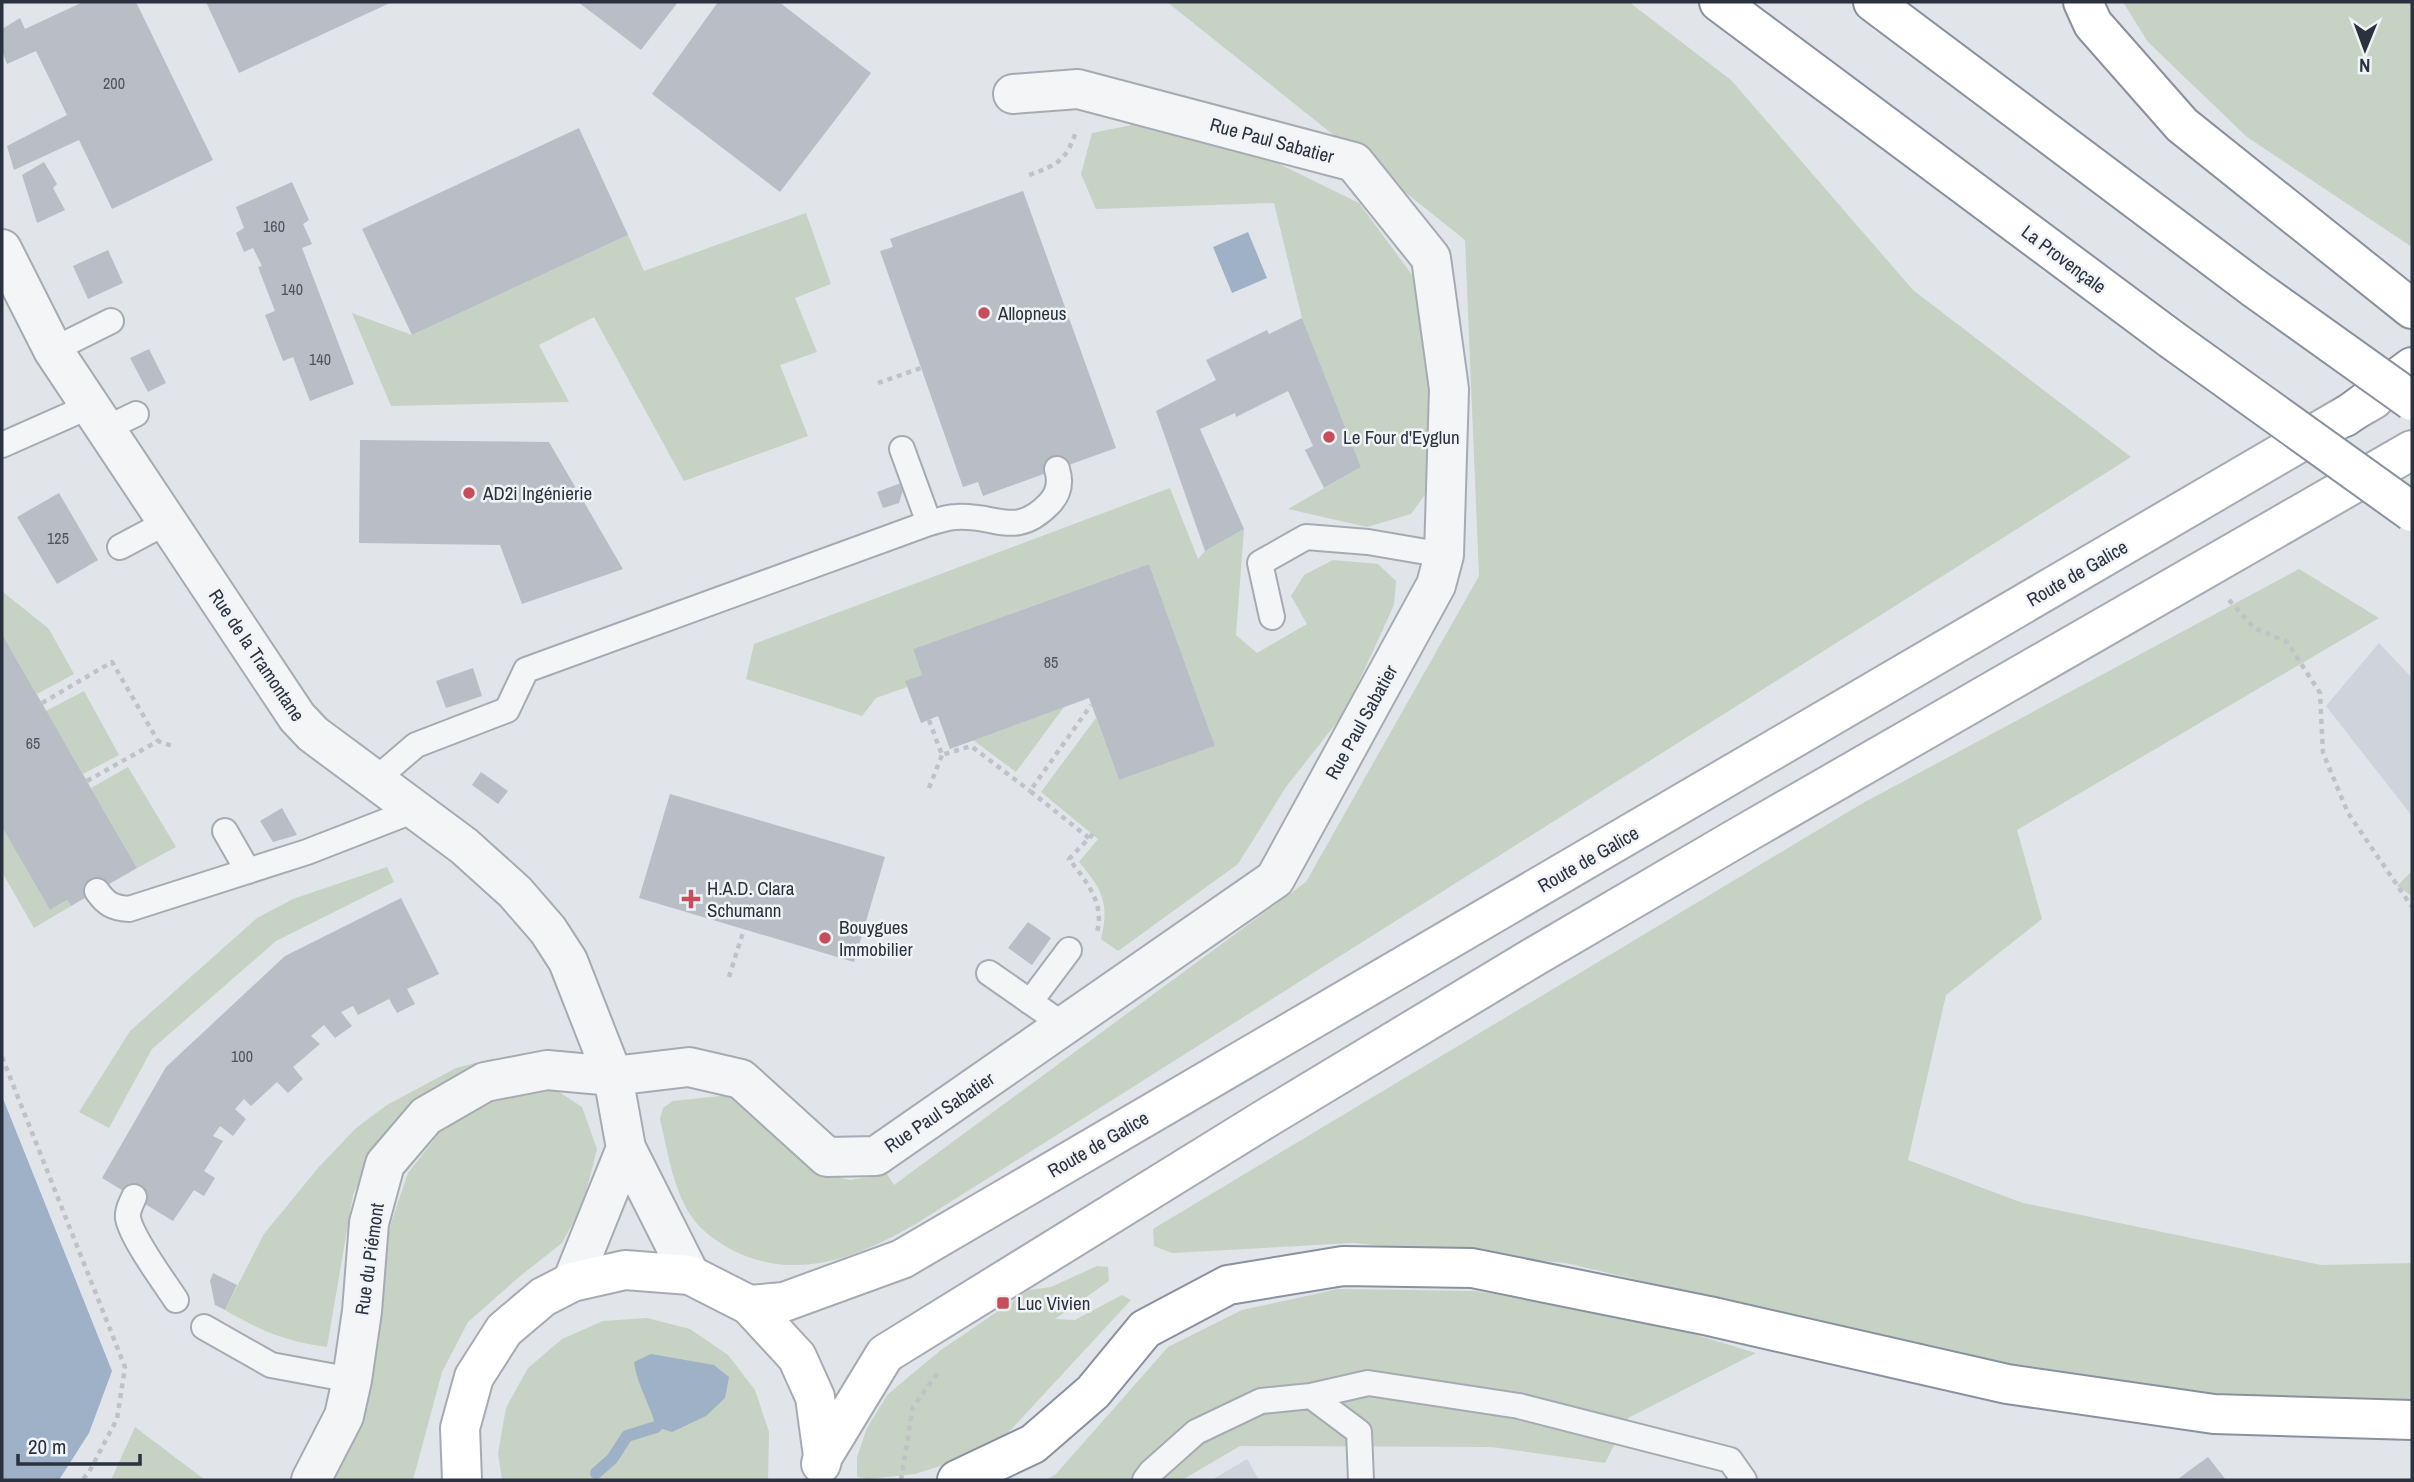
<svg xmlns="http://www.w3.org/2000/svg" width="2414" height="1482" font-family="'Archivo Narrow',sans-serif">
	<rect width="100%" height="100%" fill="#e1e4e9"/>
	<path fill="#cfd3db" d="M2379 643 2412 678V816L2326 706Z
		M1247 1459 1259 1480H1212Z"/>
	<path fill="#c6d2c3" d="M1167 2H1629L1731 80 1913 290 2131 457 914 1225C856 1258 796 1282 732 1250 719 1243 703 1232 694 1220 673 1192 668 1152 660 1119L663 1108 673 1101 730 1095 814 1171 850 1180 887 1174 894 1185 1306 882 1479 576 1465 240Z
		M2123 2H2412V247L2247 137 2148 42Z
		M1137 124 1261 155 1359 203 1418 283 1435 402 1432 485 1411 514 1367 527 1288 509 1361 467 1302 318 1274 203 1096 209 1081 174 1092 133Z
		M806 213 831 284 795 298 817 352 780 365 808 436 684 481 594 317 539 345 569 402 391 406 352 313 412 335 628 235 644 271Z
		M1170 488 1198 559 1205 551 1244 529 1236 635 1257 653 1307 624 1291 596 1304 575 1333 560 1378 564 1396 581 1394 605 1345 712 1286 787 1238 864 1118 951 1101 939C1110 903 1102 889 1079 862L1098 839 1041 792 1096 718 1119 780 1215 746 1149 564 913 649 922 675 906 681 907 687 876 698 862 716 746 679 754 644Z
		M2299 569 2379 618 2017 830 2042 919 1946 995 1908 1160 2023 1203 2321 1265 2412 1263V1400L2377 1403 2210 1395 2059 1379 1566 1263 1353 1243 1172 1253 1154 1246 1153 1229 1863 803Z
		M3 592 49 629 74 674 37 694 2 634Z
		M84 691 119 755 83 774 46 711Z
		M1064 707 1016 772 973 740Z
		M128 767 176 847 137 868 91 788Z
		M2 827 50 910 67 900 71 906 34 928 2 872Z
		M387 867 394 882 276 941 152 1049 109 1128 79 1112 130 1031 257 918 293 899Z
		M2412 871V896L2397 886Z
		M495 1058 454 1079 375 1150 353 1195 327 1347C284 1341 261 1331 225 1310L264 1234 318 1168 356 1128 387 1105 456 1068Z
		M553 1088 582 1107 597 1149 583 1204 562 1243 519 1277 468 1322 442 1372 413 1480H335L362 1402 387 1235 408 1173 440 1132 487 1101Z
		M1097 1266 1108 1267 1109 1281 1055 1319 1075 1320 1122 1295 1131 1300 993 1449 915 1474 868 1479 857 1477V1457L867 1428 888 1394 941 1350 1029 1290 1051 1287Z
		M1338 1289 1475 1291 1634 1316 1756 1353 1628 1418 1605 1463 1492 1447 1240 1446 1182 1480H1046L1056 1474 1168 1347 1242 1310Z
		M647 1318 690 1329 728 1355 755 1390 769 1432 768 1480H502L498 1453 506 1408 528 1368 562 1339 603 1321Z
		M135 1427 205 1480H111Z"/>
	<path fill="#9eb1c7" d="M1248 232 1267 278 1232 293 1213 247Z
		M2 1096 112 1371 89 1433 59 1480H2Z
		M651 1354 714 1365 729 1377 725 1398 706 1416 672 1432 656 1427C650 1404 637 1385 634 1362Z"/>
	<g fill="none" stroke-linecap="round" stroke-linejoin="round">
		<path stroke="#9eb1c7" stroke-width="12" d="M596 1473 612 1459 627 1436 656 1427"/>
	</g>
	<path fill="#b9bdc5" d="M83 2H136L213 160 112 209 79 140 14 170 7 146 67 115 36 51 7 64 2 50V29L20 18 25 29Z
		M206 2H392L239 73Z
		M578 2H678L641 50Z
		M718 2H779L871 73 780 192 652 94Z
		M579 128 628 235 412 335 362 229Z
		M44 162 57 184 53 188 65 210 37 223 22 175Z
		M292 182 309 220 303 224 312 244 302 248 354 384 310 401 293 357 283 361 265 315 275 311 258 267 262 266 253 248 244 252 236 233 244 228 236 207Z
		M1023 191 1116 448 983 496 978 482 963 487 880 251 893 247 890 239Z
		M108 250 123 283 88 299 73 266Z
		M1302 318 1361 467 1324 488 1305 450 1313 446 1288 391 1236 417 1235 413 1200 429 1244 529 1205 551 1156 411 1216 380 1206 360 1267 330 1269 334Z
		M149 349 166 383 148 392 130 358Z
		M360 440 549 442 623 569 522 604 500 545 359 543Z
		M901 483 903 490 899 503 883 508 877 492Z
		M59 493 98 560 57 584 17 517Z
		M1149 564 1215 746 1119 780 1089 698 950 749 938 716 921 723 905 681 922 675 913 649Z
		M2 634 137 868 71 906 67 900 50 910 2 827Z
		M473 668 482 696 446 708 436 681Z
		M481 772 508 791 498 804 472 785Z
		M670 794 885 857 854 962 639 898Z
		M282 808 297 835 273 842 260 821Z
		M401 898 439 974 407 989 415 1004 397 1013 389 999 358 1015 353 1006 341 1012 352 1026 335 1038 324 1025 311 1036 320 1044 293 1067 303 1079 288 1093 277 1082 251 1106 244 1099 235 1109 246 1119 233 1136 220 1126 213 1136 223 1141 204 1171 215 1178 204 1196 194 1190 173 1221 102 1178 166 1067 285 956Z
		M1028 922 1051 938 1032 965 1008 948Z
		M213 1273 237 1285 225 1310 215 1305 210 1281Z
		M2208 1457 2226 1480H2177L2190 1470Z"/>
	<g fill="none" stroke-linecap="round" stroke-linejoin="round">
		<defs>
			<path id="lane" d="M53 350 111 321
				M105 429 136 414
				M2 445 90 406
				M929 523C938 521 947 517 956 517 996 514 1015 539 1049 504 1059 494 1061 482 1057 469
				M120 547 167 522
				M1272 617 1260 563 1306 537 1368 542 1444 555
				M375 780 416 745 507 710 526 670 929 523 902 449
				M225 831 248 871
				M97 891C106 904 113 908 129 909L307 852 415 810
				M989 973 1065 1026
				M1030 1002 1069 950
				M134 1197C131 1204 127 1211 128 1218 132 1239 163 1280 176 1300
				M204 1327 271 1365 352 1380
				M1311 1396 1359 1432 1361 1480
				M1145 1480 1151 1472 1196 1432 1261 1401 1311 1396 1368 1383 1519 1406 1730 1460 1744 1480"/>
			<path id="street" d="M2 249 53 350 297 717 313 734 464 846 515 892 548 930 568 961 613 1076 626 1148 690 1275
				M572 1282 626 1148
				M311 1480 344 1416 352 1380 362 1311 369 1223 385 1164 426 1116 485 1082 547 1070 613 1076 689 1067 741 1079 827 1157 876 1156 1275 879 1436 585 1444 555 1449 389 1431 258 1354 162 1078 89 1013 94"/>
			<path id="secondary" d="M749 1305 784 1302 902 1259 2374 399
				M823 1456 885 1354 1265 1119 1532 958 1737 838 2412 450
				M462 1480 460 1428 474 1377 504 1330 543 1297 572 1282 625 1270 690 1275 749 1305 797 1357 815 1397 823 1456 821 1464"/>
			<path id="highway" d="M1719 2 2171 339
				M1873 2 2254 288
				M2083 2 2093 24 2182 125 2412 309
				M2345 417 2412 367
				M957 1480 1033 1444 1093 1392 1145 1329 1228 1285 1343 1266 1472 1268 1709 1316 2007 1384 2214 1414 2412 1420"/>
		</defs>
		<use href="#lane" stroke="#a6abb3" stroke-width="28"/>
		<use href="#street" stroke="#a6abb3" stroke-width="42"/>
		<use href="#secondary" stroke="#a6abb3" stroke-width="42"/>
		<use href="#highway" stroke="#89919f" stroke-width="42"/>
		<path stroke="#bfc2c7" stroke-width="4.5" stroke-dasharray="5 5" stroke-linecap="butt" d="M1029 175C1059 164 1066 161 1077 129
			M878 383 921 368
			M2229 600 2254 628 2287 642 2320 693 2323 753 2348 813 2412 907
			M42 703 112 662 158 741
			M929 720 942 755 971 746 1030 791
			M87 781 158 741 175 747
			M929 788 942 755
			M1093 834 1069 859C1086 881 1105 903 1097 932
			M1089 838 1030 791 1091 705
			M729 977 744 929
			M2 1057 125 1367 117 1419 89 1472 82 1480
			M901 1480 913 1407 939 1371"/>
		<use href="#lane" stroke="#f4f5f7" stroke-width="24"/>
		<use href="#street" stroke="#f4f5f7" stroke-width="38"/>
		<use href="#secondary" stroke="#fff" stroke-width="38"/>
		<use href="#highway" stroke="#fff" stroke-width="38"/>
		<defs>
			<path id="highway-bridge" d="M2254 288 2412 401
				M2171 339 2412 512"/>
		</defs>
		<use href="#highway-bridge" stroke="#89919f" stroke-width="42" stroke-linecap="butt"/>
		<use href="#highway-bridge" stroke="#fff" stroke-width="38"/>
	</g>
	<g fill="#c74d5d" stroke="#f1f3f6" stroke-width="2.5">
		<circle cx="984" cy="313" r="7"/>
		<circle cx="1329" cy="437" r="7"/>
		<circle cx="469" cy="493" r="7"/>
		<path d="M687.5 888.5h7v7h7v7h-7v7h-7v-7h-7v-7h7z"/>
		<circle cx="825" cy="938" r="7"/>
		<rect x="996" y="1296" width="14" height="14" rx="3.5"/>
	</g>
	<g text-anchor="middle" stroke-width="5" stroke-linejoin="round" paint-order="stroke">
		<g font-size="16" fill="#4e5561">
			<text x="114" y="89">200</text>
			<text x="274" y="232">160</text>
			<text x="292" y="295">140</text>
			<text x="320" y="365">140</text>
			<text x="58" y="544">125</text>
			<text x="1051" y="668">85</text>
			<text x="33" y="749">65</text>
			<text x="242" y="1062">100</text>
		</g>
		<g font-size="19" fill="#2a3240" stroke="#f1f3f6">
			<text transform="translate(1272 140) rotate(15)" y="7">Rue Paul Sabatier</text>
			<text transform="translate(2064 259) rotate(37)" y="7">La Provençale</text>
			<text transform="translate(2077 573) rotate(-30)" y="7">Route de Galice</text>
			<text transform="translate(257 655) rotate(56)" y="7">Rue de la Tramontane</text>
			<text transform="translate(1361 722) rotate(-61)" y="7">Rue Paul Sabatier</text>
			<text transform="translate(1588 859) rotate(-30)" y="7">Route de Galice</text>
			<text transform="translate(939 1112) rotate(-34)" y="7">Rue Paul Sabatier</text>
			<text transform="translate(1098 1144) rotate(-30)" y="7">Route de Galice</text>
			<text transform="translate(369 1259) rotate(-82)" y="7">Rue du Piémont</text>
		</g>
		<g font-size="19" fill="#2a3240" stroke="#f1f3f6" text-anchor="start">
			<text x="998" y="320">Allopneus</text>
			<text x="1343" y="444">Le Four d'Eyglun</text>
			<text x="483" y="500">AD2i Ingénierie</text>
			<text x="707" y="895">H.A.D. Clara<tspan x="707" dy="22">Schumann</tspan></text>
			<text x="839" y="934">Bouygues<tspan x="839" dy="22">Immobilier</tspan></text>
			<text x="1017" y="1310">Luc Vivien</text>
		</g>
	</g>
	<rect width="2414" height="1482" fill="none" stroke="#2a3240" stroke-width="7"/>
	<g transform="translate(2365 49) rotate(181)" stroke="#f1f3f6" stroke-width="5" paint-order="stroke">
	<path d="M0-5L12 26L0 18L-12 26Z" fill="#2a3240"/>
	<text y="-10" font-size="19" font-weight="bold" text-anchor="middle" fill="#2a3240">N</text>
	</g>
	<path d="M18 1454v10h122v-10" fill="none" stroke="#2a3240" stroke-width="3.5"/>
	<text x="28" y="1454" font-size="21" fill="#2a3240" stroke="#f1f3f6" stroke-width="5" paint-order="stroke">20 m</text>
</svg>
